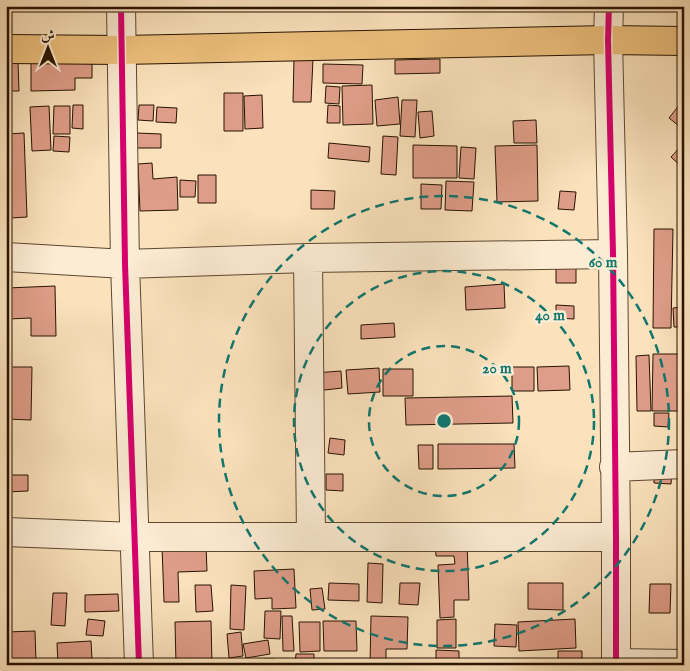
<svg xmlns="http://www.w3.org/2000/svg" width="690" height="671" font-family="'IM FELL English',Amiri,serif">
	<rect width="100%" height="100%" fill="#fbe2bc"/>
	<filter id="stains"><feTurbulence type="fractalNoise" baseFrequency=".004" numOctaves="4"/><feColorMatrix values="0 0 0 0 .2 0 0 0 0 .09 0 0 0 0 .02 0 0 0 .5 -.17"/></filter>
	<radialGradient id="worn" r=".72"><stop offset=".6" stop-color="#630" stop-opacity="0"/><stop offset="1" stop-color="#630" stop-opacity=".3"/></radialGradient>
	<path fill="#de9d88" stroke="#271300" d="M294 58 313 59 311 102H293Z
		M440 59V73L395 74V60Z
		M92 61V78H75V90L31 91V62Z
		M6 62H18L19 91H6Z
		M323 64 363 65 362 84 323 83Z
		M372 85 373 124 343 125 342 86Z
		M326 86 340 87 339 104 325 103Z
		M224 93H243V131H224Z
		M262 95 263 128 245 129 244 96Z
		M398 97 400 124 377 126 375 100Z
		M684 99V130L669 118Z
		M402 100H417L415 137 400 136Z
		M73 105H83V129L72 128Z
		M139 105H154L153 121 138 120Z
		M328 105 340 106V123H327Z
		M49 106 51 150 32 151 30 107Z
		M54 106H70V134H53Z
		M157 107 177 108 176 123 156 122Z
		M432 111 434 136 420 138 418 112Z
		M536 120 537 143H514L513 121Z
		M24 133 27 217 11 218 7 134Z
		M137 133 161 134V148H136Z
		M54 136 70 137 69 152 53 151Z
		M383 136 398 137 396 175 381 174Z
		M329 143 370 147 369 162 328 158Z
		M684 143V169L671 157Z
		M413 145 457 146V178H413Z
		M537 145 538 201 497 202 495 146Z
		M461 147 476 148 474 179 459 178Z
		M152 163 153 179 177 177 178 210 140 211 138 164Z
		M198 175H216V203H198Z
		M180 180 196 181 195 197H180Z
		M446 181 474 182 472 211 445 210Z
		M421 184 442 185 441 209H421Z
		M311 190 335 191 334 209H311Z
		M560 191 576 192 574 210 558 209Z
		M654 229H673L671 328H653Z
		M556 266H576V283H556Z
		M504 284 505 308 466 310 465 287Z
		M55 286 56 336H31V318L8 319 7 288Z
		M556 305 574 306V319L556 318Z
		M684 307V327H674L673 308Z
		M394 323 395 337 361 339V325Z
		M653 354H679L678 411H652Z
		M649 355 651 411H637L636 356Z
		M569 366 570 390 538 391 537 367Z
		M6 367H32L31 420 6 419Z
		M512 367H534V391H512Z
		M379 368 380 392 348 394 346 370Z
		M383 369H413V396H383Z
		M341 371 342 388 316 391 314 373Z
		M512 396 513 423 406 425 405 398Z
		M654 413H669L668 427 654 426Z
		M330 438 345 440 344 455 328 453Z
		M438 444H514L515 468 438 469Z
		M418 445H433V469H419Z
		M654 468 672 469 671 484 654 483Z
		M326 474H343V491L326 490Z
		M6 475H28V491L6 492Z
		M467 541 469 600H454V617L440 618 438 565 455 564 454 556H436L435 542Z
		M206 545 207 571 178 572 179 602H164L162 546Z
		M368 563 383 564 382 603 367 602Z
		M294 569 296 608 272 609V598L255 599 254 571Z
		M329 583 359 584V601L328 600Z
		M400 583H420L418 605 399 604Z
		M528 583H563V610L528 609Z
		M650 584H671L670 613H649Z
		M195 585H211L213 611 196 612Z
		M231 585 246 586 244 630 230 629Z
		M322 588 325 609 312 610 310 589Z
		M53 593H67L65 626 51 625Z
		M118 594 119 611 85 612V595Z
		M265 611H281L280 639 264 638Z
		M282 616H292L294 651H283Z
		M371 616 408 617 407 649H386V665H370Z
		M88 619 105 621 103 636 86 635Z
		M456 619V648H437V620Z
		M575 619 576 648 519 651 518 622Z
		M211 621 212 665H176L175 622Z
		M323 621H356L357 651H324Z
		M299 622H320V651L300 652Z
		M495 624 517 625 516 647 494 646Z
		M35 631 36 662H6V632Z
		M241 632 243 656 229 658 227 634Z
		M268 640 270 654 246 658 243 644Z
		M91 641 92 660 109 659V665H58L57 643Z
		M436 650 459 651V665H436Z
		M558 651H582V665H558Z
		M296 654H314V665H295Z
		M264 659H275V665H264Z
		M40 661 55 662V665H39Z
		M247 661H263V665H247Z
		M348 661 364 662V665H347Z
		M491 661 518 663V665H491Z"/>
	<g fill="none" stroke-linecap="round" stroke-linejoin="round">
		<defs>
			<path id="minor" d="M121 6 125 264 139 665
				M609 6 608 40 613 254 616 537V665
				M6 257 125 264 308 258 613 254
				M308 258 311 537
				M614 467 684 464
				M6 532 134 537H616
				M616 663 684 664"/>
			<path id="major" d="M6 49 122 50 608 40 684 41"/>
		</defs>
		<use href="#minor" stroke="#5c472f" stroke-width="30"/>
		<use href="#major" stroke="#271300" stroke-width="30"/>
		<use href="#minor" stroke="#fcecd3" stroke-width="28"/>
		<use href="#major" stroke="#eec17e" stroke-width="28"/>
		<defs>
			<path id="cycleway" d="M121 6 125 264 139 665
				M609 6 608 40 613 254 616 537V665"/>
		</defs>
		<use href="#cycleway" stroke="#fcecd3" stroke-width="9"/>
		<use href="#cycleway" stroke="#d6006c" stroke-width="6"/>
	</g>
	<g fill="none" stroke="#0f766e" stroke-width="2.5" stroke-dasharray="9 6">
		<circle cx="444" cy="421" r="75"/>
		<circle cx="444" cy="421" r="150"/>
		<circle cx="444" cy="421" r="225"/>
	</g>
	<circle cx="444" cy="421" r="8" fill="#0f766e" stroke="#fcecd3" stroke-width="2.5"/>
	<g font-size="15" text-anchor="middle" font-weight="bold" fill="#0f766e" stroke="#fcecd3" stroke-width="5" stroke-linejoin="round" paint-order="stroke">
		<text x="603" y="267">60 m</text>
		<text x="550" y="320">40 m</text>
		<text x="497" y="373">20 m</text>
	</g>
	<rect width="690" height="671" fill="none" stroke="#fbe2bc" stroke-width="25"/>
	<rect x="8" y="8" width="675" height="656" fill="none" stroke="#271300" stroke-width="2.5"/>
	<rect x="12" y="12" width="665" height="646" fill="none" stroke="#271300"/>
	<g transform="translate(48 48)" stroke="#fcecd3" stroke-width="4" paint-order="stroke">
	<path d="M0-4L9 19L0 12L-9 19Z" fill="#271300"/>
	<text y="-8" font-size="14" font-weight="bold" text-anchor="middle" fill="#271300">ش</text>
	</g>
	<rect width="100%" height="100%" filter="url(#stains)"/>
	<rect width="100%" height="100%" fill="url(#worn)"/>
</svg>
